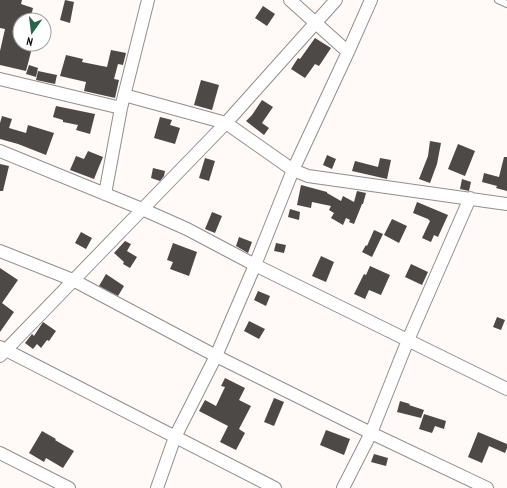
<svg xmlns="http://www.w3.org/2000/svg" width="507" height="488" font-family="'PT Sans Narrow',sans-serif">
	<rect width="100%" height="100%" fill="#fffaf7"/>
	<path fill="#4d4947" d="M0 0H22L21 4 33 8 30 20H20V44H33L26 71 0 65V51L5 29 0 28Z
		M65 0 74 2 70 23 60 20Z
		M263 6 275 14 267 26 255 18Z
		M315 38 331 48 319 66 315 64 305 78 291 69 298 58 300 59Z
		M111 50 126 53 123 65 118 64 114 79 119 80 115 98 84 91 86 82 60 76 66 55 83 59 82 62 107 67Z
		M29 65 38 68 36 77 26 74Z
		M38 71 57 75 55 84 36 80Z
		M201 80 219 85 212 110 194 105Z
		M262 100 273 107 262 123 269 128 264 135 246 121 252 115Z
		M56 106 95 114 90 134 76 130 78 125 63 122V120L53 117Z
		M2 116 12 119 9 128 26 133 28 125 54 133 46 155 18 144 0 139V123Z
		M160 117 172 120 170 125 180 128 175 144 154 138Z
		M430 141 441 143 437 164 430 183 419 179 428 156Z
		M458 144 475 151 465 176 448 169Z
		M88 151 103 157 94 179 70 170 76 156 84 159Z
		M327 155 336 159 332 169 323 165Z
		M504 157H507V191L496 188 497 186 482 182 484 173 499 177Z
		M205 158 215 161 209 181 199 178Z
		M380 158 391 160 387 179 352 171 355 161 378 167Z
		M0 164 9 166 3 191H0Z
		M153 168 165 171 164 176 160 181 151 178Z
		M462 179 471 182 469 191 460 189Z
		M301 185 327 192V193L341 201 343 196 354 202 357 191 366 193 363 204H362L354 224 349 222 350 220 346 218 343 225 331 218 334 213 329 210 331 206 312 202 311 208 297 205Z
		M417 202 448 215 438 237 434 235 431 242 422 238 430 221 428 219 413 213Z
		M290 209 300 212 299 220 288 217Z
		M212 212 222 216 215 233 205 229Z
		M392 219 407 226 399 243 384 235Z
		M374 230 383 234 372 257 362 252 366 245 367 246Z
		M81 232 92 238 86 249 75 243Z
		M239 237 252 242 248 253 236 246Z
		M125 241 131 244 127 251 137 257 130 268 123 264 124 262 114 253Z
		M173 243 197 252 189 276 170 269 173 262 167 260Z
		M276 243 286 245 284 253 274 251Z
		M321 256 334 262 326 282 312 276Z
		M411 264 428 272 422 285 405 277Z
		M370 266 390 275 381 295 369 290 365 299 354 294 364 274 366 275Z
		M0 268 18 280 2 303 14 312 0 332Z
		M106 274 124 286 118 296 99 286Z
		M258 291 270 296 266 306 254 300Z
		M497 317 505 320 501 330 493 327Z
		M249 321 265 329 259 339 244 331Z
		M43 322 56 331 49 341 47 340 41 348 37 344 33 349 25 343 32 334 34 336Z
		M225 378 245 388 239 400 251 406 239 429 245 433 236 450 220 442 228 426 199 411 205 400 216 406 225 387 221 386Z
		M274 398 284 402 274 426 264 422Z
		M400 401 410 404 409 405 424 410 421 418 397 412Z
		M424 414 446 421 444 429 435 426 432 433 419 429Z
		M326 430 350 439 344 455 320 445Z
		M42 431 56 439 55 440 74 451 63 468 46 458 44 462 29 453Z
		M478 432 507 444V448L505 453 489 446 482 463 468 457Z
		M374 454 388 458 386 466 371 462Z"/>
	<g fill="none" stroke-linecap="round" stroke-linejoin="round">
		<defs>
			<path id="service" d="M498 0 507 4"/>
			<path id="minor" d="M290 0 348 52
				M0 79 121 108
				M124 95 226 123 293 170 308 176 507 204
				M0 151 142 209 187 229 255 265 507 389
				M105 194 121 108 148 0
				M0 251 73 280 216 356 371 433 487 488
				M0 347 275 488
				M0 356 226 123 336 0
				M0 453 69 488
				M157 488 175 437 216 356 255 265 293 170 348 52 371 0
				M343 488 371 433 408 340 470 198"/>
		</defs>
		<use href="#service" stroke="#928e8b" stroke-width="8"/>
		<use href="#minor" stroke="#928e8b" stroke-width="14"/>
		<use href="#service" stroke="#fff" stroke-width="6"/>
		<use href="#minor" stroke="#fff" stroke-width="12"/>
	</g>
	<g transform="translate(32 32) rotate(194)"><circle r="19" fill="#ffffff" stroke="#a09f9f"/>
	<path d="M0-3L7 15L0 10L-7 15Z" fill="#28634c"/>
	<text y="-6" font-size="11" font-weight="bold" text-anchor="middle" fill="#11100f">N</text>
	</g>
</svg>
